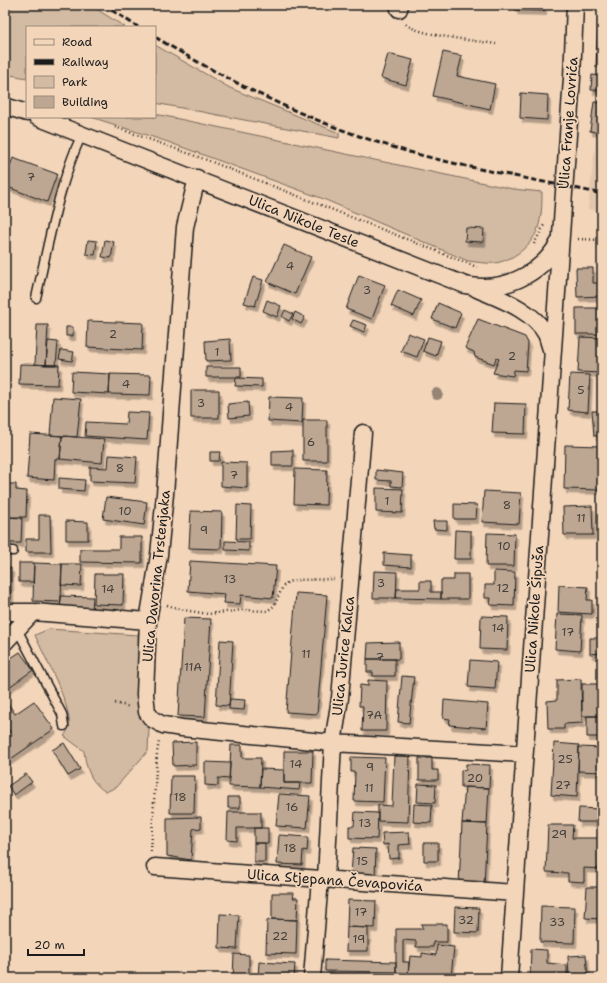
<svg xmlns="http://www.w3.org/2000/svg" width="607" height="983" font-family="'Shantell Sans',sans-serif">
	<defs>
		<filter id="shadow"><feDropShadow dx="2.5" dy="4.5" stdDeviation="0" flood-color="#0004"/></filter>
	</defs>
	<rect width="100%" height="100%" fill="#f3d5b9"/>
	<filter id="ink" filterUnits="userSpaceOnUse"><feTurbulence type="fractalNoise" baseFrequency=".025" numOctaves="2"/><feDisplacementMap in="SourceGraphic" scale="8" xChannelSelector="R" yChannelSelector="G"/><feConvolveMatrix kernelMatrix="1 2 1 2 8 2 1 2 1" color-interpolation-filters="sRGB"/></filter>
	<g filter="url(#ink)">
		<path fill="#e3c7ad" d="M596 138 602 139V212L588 209Z"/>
		<path fill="#d3baa2" stroke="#786b5f" d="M5 5H90L125 27H27V78L5 74Z
			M155 45 230 88 339 133V138L155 103Z
			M155 114 513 189 542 192C542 202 542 211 540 220 537 242 516 259 496 263 487 264 477 262 468 261L321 198 168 142 91 117H155Z
			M49 629 138 635 141 709 148 721 149 728 148 751 116 787 106 792C90 782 86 768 84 751L64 736C68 731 70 726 69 719 67 698 44 656 35 635Z"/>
		<path fill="#bea792" stroke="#1c1c1c" filter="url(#shadow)" d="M515 5H544V11L515 10Z
			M602 17V67H596L598 21Z
			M443 52 462 56 457 76 495 84 490 109 433 96Z
			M388 54 413 60 406 85 381 78Z
			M601 70H602V91L600 90Z
			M592 75 601 76 600 90H591Z
			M521 93 548 95 547 120 520 118Z
			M594 102 602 103V133L590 131Z
			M13 158 57 174 47 202 5 186V179Z
			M466 228 484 229 483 242 465 241Z
			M88 240 97 241 95 255 86 254Z
			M105 240 114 242 111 258 102 257Z
			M284 245 311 257 295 294 267 282Z
			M576 268H593V283H602V296L577 297Z
			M359 275 385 285 372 319 346 309Z
			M253 277 263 280 255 306 244 303Z
			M398 290 421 300 414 316 391 306Z
			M267 300 281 306 277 317 263 311Z
			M438 303 461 313 455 328 432 319Z
			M576 308H602V334H576Z
			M285 310 293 314 289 321 282 317Z
			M295 312 305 317 301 324 292 319Z
			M478 319 525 337 528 343 526 371 514 370 513 376 493 373 499 359 496 358 494 364 475 357 474 352 465 348Z
			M353 320 367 325 364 332 350 326Z
			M88 321 143 323 142 350 87 347Z
			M37 325H48L46 365 35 364Z
			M66 327H73V336H66Z
			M408 333 424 339 417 357 401 351Z
			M428 337 441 341 436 356 423 351Z
			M580 337 602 338V373L578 372Z
			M230 339 231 360 206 361 205 341Z
			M48 341 58 342 56 365H46Z
			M61 350 74 352 72 361 59 359Z
			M20 364 59 365 58 385 19 384Z
			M206 367H241V377H206Z
			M72 372 110 374 109 394 71 392Z
			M110 374 151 375 150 395 109 394Z
			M570 374 590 375 588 412 568 410Z
			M236 378 262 379V387L235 386Z
			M191 390H219V418H191Z
			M53 397 81 399 77 437 50 435Z
			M269 397 303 398 302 423 268 421Z
			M248 402 249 416 229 418 228 404Z
			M494 403 526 404 525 434 492 433Z
			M592 411H602V435L594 436Z
			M127 412 149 413 147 440 85 436 86 422 126 424Z
			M303 420H327V461H303Z
			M30 434 62 436 60 459H55L54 480 27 478Z
			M62 436 104 439 102 463 60 459Z
			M565 445 602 446V490L564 489Z
			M293 450V466H272V451Z
			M210 452H220L219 461H210Z
			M109 455 137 457 135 483 90 481V467L108 468Z
			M221 462 247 463V488L221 486Z
			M295 469 327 470 326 505 294 504Z
			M376 470 403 473 402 487 391 486V481L376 480Z
			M59 478 85 480 84 491 59 489Z
			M5 484H16V490L27 491 26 517H5Z
			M376 488 403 489 402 513 376 512Z
			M484 491 521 493 519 524 482 522Z
			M106 497 147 502 144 525 103 519Z
			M454 504 477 505 476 519H454Z
			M237 505 251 506 250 539H236Z
			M592 506 593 535H564L563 507Z
			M191 511 222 512 221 549 189 548Z
			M39 515H50L51 552H26V539H39Z
			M5 517 22 518 21 543H5Z
			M66 521 88 522V540H66Z
			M433 521H447V530L434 529Z
			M455 530 471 531V559H454Z
			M487 533 515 534 514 566H486Z
			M119 537H142V563L80 562V549H119Z
			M225 541 249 542V551L225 550Z
			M384 553 411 555V567L384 565Z
			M190 561 276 566 273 598 241 595 240 604 224 603 225 594 188 591Z
			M19 563H34L33 582H19Z
			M34 563 62 564 61 602 33 601Z
			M62 564H82L81 586 61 585Z
			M5 568H11V599H5Z
			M374 571 397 572 396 598H373Z
			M494 571 515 572 514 606 490 605 491 598H485V585H494Z
			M95 574H124L123 605 94 604Z
			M454 574H468V599H441V580H454Z
			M420 581H431V592H441V599L396 598 397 589H420Z
			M559 585 588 587 587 600H592V614L558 612Z
			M296 593 327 595 317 714 286 712Z
			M61 596 93 597 92 611 60 610Z
			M557 614 582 615 580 651 555 649Z
			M481 616 508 617 507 650 480 649Z
			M184 618 211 619 205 717 178 716Z
			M590 638H602V653L590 654Z
			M220 640 233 641 229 706 216 705Z
			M399 642V659H367L368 643Z
			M20 652 33 670 5 690V662Z
			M367 659H395V676H373V672H367Z
			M470 660 497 662 495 689 468 687Z
			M402 676 414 677 409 723 398 722Z
			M581 679 582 723 564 724V729H548L547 701 557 700V680Z
			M368 680 387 681 386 731H362L363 706H359L360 685 368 686Z
			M582 684H602V716H582Z
			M5 699 15 714 34 701 54 729 5 763V739L12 735 5 725Z
			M230 699 245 700 244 710 229 709Z
			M444 700 488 704 486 728 449 725 450 719 443 718Z
			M587 716H602V737H587Z
			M196 742V765L173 766 172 743Z
			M64 743 80 769 68 776 52 750Z
			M554 743 579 745 577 797 551 795Z
			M231 745H242V758H261L260 787 229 786Z
			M579 747 602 748V772L578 771Z
			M284 751H313L312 783H284Z
			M394 756H410L408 822 378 821V805L392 806Z
			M351 757 385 758 383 802 354 801 355 772H351Z
			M419 758H432V770H438V780H419Z
			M205 762 230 763 229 779 218 778V786L205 785Z
			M466 764 490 765 489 788 461 787V771L466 770Z
			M261 769 284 770V783H300L299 790 260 787Z
			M26 774 32 782 14 795 8 786Z
			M171 776H195L194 813H170Z
			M418 784 436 785 435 803 417 802Z
			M465 787 489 788 487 824 462 823Z
			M279 794 310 796 307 828 276 826Z
			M228 797H240V808H228Z
			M414 804 432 805 431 823 413 822Z
			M579 808 600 809V822H578Z
			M228 812H261V828H237V841L227 840Z
			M355 812 378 813 377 839 349 838V826H354Z
			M201 817V828L193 829 191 860 167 856V818Z
			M462 823 487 824 484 886 459 885Z
			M548 825H573L572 838H602V869L584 868V882L568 881V873L546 872Z
			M254 828H268V843H254Z
			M409 832 410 844 399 845V858L389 859 388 844 383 845 382 833Z
			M279 835 308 837 307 851 303 850 302 865 277 864Z
			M254 843H265V862H254Z
			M424 843H438V861H424Z
			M353 848 376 849 375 877 351 875Z
			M587 887H602V919L585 918Z
			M272 893H294L293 898H298L297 920 272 919Z
			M348 900 376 901 375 928 347 927Z
			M541 906 575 907 574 943 540 942Z
			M455 907 479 908 478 933 454 932Z
			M220 914 239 915 237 949 219 948Z
			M272 919 297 920 296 954 266 953 267 921Z
			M421 924H447V942H433V947H416V941L403 940V962H409L408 974 396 972V929H423Z
			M347 927 368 928V951H346Z
			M437 945 454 947 451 977 408 974 410 956 422 957V953L436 955Z
			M531 949 547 950V963L567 965V978H530Z
			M234 954 249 955V978H233Z
			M586 955 588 978H569L568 956Z
			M325 960 396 962V972L325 971Z
			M259 962 295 964 294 978H258Z"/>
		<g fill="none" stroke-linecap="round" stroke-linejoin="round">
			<defs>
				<path id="service" d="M36 298C49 242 58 186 82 134
					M5 551H13
					M17 629 62 714 64 726"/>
				<path id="minor" d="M399 9 400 5
					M5 106 27 113
					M37 117 465 285C502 293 541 275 559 242
					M197 178 185 227 165 494 159 555 148 621 145 694 147 712 152 719 163 725 182 728 333 743 524 754
					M477 289C500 299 533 310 546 334 548 338 549 344 551 349
					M5 612H33L148 621
					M5 642 33 612
					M155 867 515 893
					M326 879 333 743 340 698 363 433
					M312 978 320 879
					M509 978 572 78 575 5"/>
			</defs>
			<use href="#service" stroke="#1c1c1c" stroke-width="11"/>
			<use href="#minor" stroke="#1c1c1c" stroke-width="19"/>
			<path stroke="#1c1c1c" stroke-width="2.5" stroke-dasharray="1 3" stroke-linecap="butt" d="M406 24C416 35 478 41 496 44
				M115 127 207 160 477 267
				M578 239 602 240
				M534 244 544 225
				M167 605 184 610 208 614 243 610 267 611 274 606 283 586 288 582 295 580 334 579
				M115 703 130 707
				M151 851 157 753 159 741"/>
			<use href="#service" stroke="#f3d5b9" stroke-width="8"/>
			<use href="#minor" stroke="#f3d5b9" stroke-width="16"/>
			<path stroke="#1c1c1c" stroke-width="3" stroke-dasharray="6 3" stroke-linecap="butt" d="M104 5 138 27
				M155 37C238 87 320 127 413 153 475 170 539 180 602 194"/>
		</g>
		<circle fill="#968575" cx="437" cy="394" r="6"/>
	</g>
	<g text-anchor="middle" stroke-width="3.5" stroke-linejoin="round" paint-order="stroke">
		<g font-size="12" fill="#443f3a">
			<text x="31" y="181">7</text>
			<text x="290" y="270">4</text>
			<text x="367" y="294">3</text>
			<text x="113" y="338">2</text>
			<text x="217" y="356">1</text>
			<text x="512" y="360">2</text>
			<text x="126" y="388">4</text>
			<text x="581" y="394">5</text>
			<text x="201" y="407">3</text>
			<text x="289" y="411">4</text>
			<text x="311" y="446">6</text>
			<text x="120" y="472">8</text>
			<text x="234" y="479">7</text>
			<text x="387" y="505">1</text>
			<text x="507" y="509">8</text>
			<text x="125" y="515">10</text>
			<text x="581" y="522">11</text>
			<text x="204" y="534">9</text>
			<text x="504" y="550">10</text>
			<text x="230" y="583">13</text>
			<text x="381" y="587">3</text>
			<text x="503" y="592">12</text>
			<text x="108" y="593">14</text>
			<text x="498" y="632">14</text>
			<text x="568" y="636">17</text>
			<text x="306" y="658">11</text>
			<text x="380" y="661">7</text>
			<text x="193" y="671">11A</text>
			<text x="374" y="719">7A</text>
			<text x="565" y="763">25</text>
			<text x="296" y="768">14</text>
			<text x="370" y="771">9</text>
			<text x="475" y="782">20</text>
			<text x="563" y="789">27</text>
			<text x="369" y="792">11</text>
			<text x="180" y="801">18</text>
			<text x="292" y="811">16</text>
			<text x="365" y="827">13</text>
			<text x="559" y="838">29</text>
			<text x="290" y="852">18</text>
			<text x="362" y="865">15</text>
			<text x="361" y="916">17</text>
			<text x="466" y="924">32</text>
			<text x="557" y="926">33</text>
			<text x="280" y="940">22</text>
			<text x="359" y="943">19</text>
		</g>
		<g font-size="14" fill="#1c1c1c" stroke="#f3d5b9">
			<text transform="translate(568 123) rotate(-86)" y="5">Ulica Franje Lovrića</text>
			<text transform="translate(304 221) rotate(22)" y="5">Ulica Nikole Tesle</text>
			<text transform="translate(156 576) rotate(-84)" y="5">Ulica Davorina Trstenjaka</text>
			<text transform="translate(534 609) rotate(-86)" y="5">Ulica Nikole Šipuša</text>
			<text transform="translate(343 656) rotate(-84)" y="5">Ulica Jurice Kalca</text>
			<text transform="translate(335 880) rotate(4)" y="5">Ulica Stjepana Čevapovića</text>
		</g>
	</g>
	<rect width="607" height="983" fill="none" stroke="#f3d5b9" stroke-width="20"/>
	<rect x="10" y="10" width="587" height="963" fill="none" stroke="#1c1c1c" stroke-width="1.5" filter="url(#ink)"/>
	<rect x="26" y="26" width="130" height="92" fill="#f3d5b9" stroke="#9d8b7a"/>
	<rect x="34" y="39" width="20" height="6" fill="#f3d5b9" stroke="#9d8b7a"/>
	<text x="62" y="46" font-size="12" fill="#1c1c1c">Road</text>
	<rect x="34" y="59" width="20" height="6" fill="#1c1c1c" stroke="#9d8b7a"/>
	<text x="62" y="66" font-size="12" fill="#1c1c1c">Railway</text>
	<rect x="34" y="76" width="20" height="12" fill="#d3baa2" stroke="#9d8b7a"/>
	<text x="62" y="86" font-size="12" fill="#1c1c1c">Park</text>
	<rect x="34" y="96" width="20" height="12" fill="#bea792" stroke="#9d8b7a"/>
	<text x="62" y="106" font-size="12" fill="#1c1c1c">Building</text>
	<path d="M28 949v6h56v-6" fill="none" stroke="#1c1c1c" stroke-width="2"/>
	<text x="34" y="949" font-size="12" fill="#1c1c1c" stroke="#f3d5b9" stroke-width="3" paint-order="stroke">20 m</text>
</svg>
